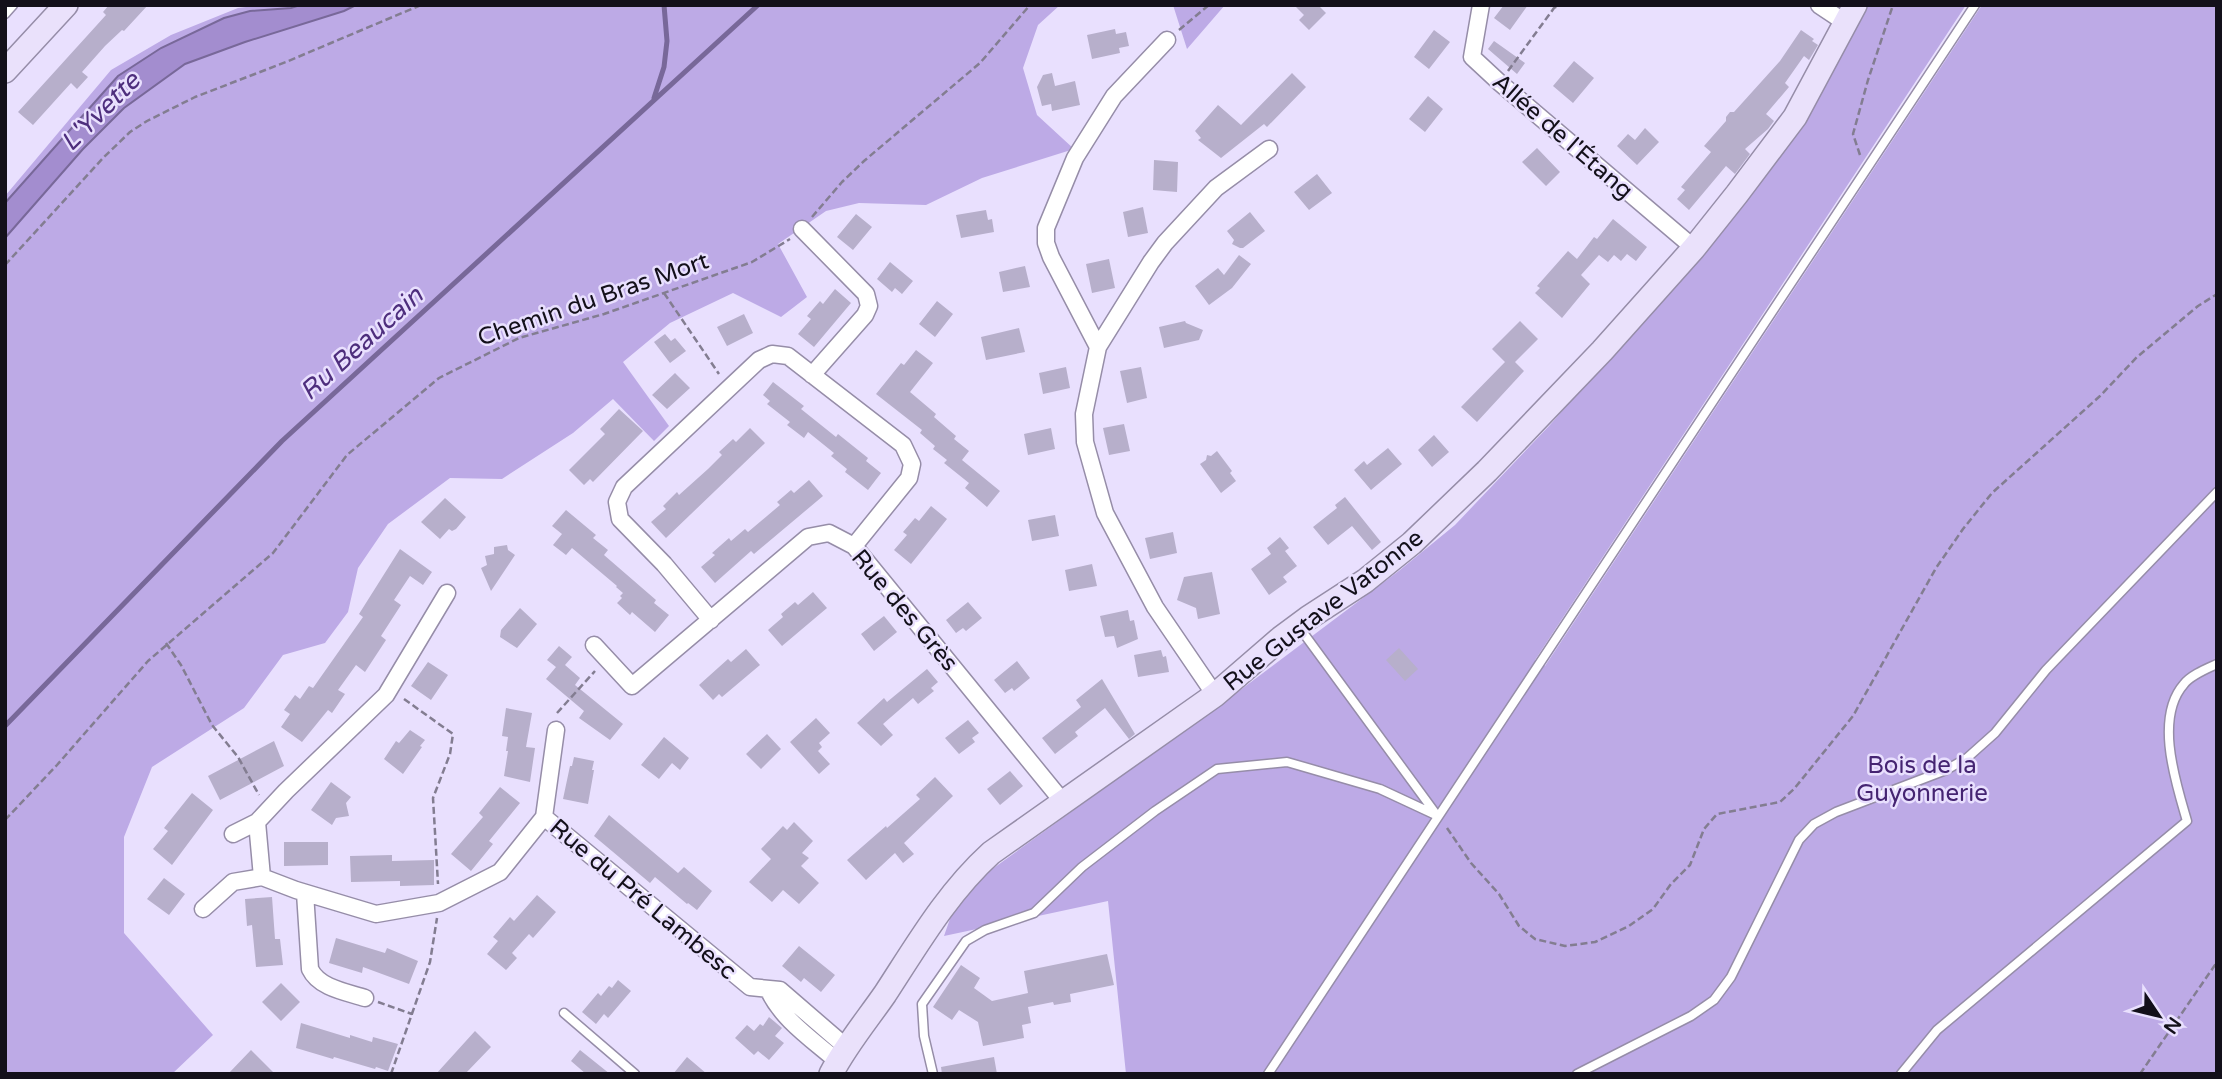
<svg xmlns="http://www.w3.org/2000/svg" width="2222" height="1079" font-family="'Varela Round',sans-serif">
	<rect width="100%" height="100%" fill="#e9e0fe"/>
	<path fill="#bdaae6" d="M261 5H1060L1038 25 1023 68 1037 115 1074 149 982 178 926 205 859 203 826 211 778 244 807 297 781 317 733 293 670 323 623 362 669 426 654 441 613 399 573 433 502 479 450 478 388 524 358 568 348 612 325 643 283 655 244 708 152 767 124 837V933L213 1035 172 1074H5V196L111 70 171 35 238 8Z
		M1173 5H1225L1187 49Z
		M1861 5H1966L1535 660 1545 666 1982 5H2217V1074H1126L1108 901 944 936 959 893 1243 688 1400 570 1455 525 1549 426 1658 301Z"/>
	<path fill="#a38dcf" stroke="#786899" stroke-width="2" d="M300 5H356L344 11 245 42 185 64 124 108 83 149 5 238V203L118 76 161 48 224 18 250 11 291 8Z"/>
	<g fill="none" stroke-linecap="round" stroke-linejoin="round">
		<path stroke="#786899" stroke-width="5" d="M654 98 664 67 667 41 664 5
			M5 726 282 441 758 5"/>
	</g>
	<path fill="#b7afcb" d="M109 5H148L124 31 122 30 105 46 82 72 88 77 77 89 71 83 33 125 18 112 106 15 103 12Z
		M1294 5H1318L1326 13 1309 30 1299 20 1304 15Z
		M1504 5H1528L1510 30 1494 18Z
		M1115 29 1116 34 1126 32 1129 46 1119 48 1120 53 1092 59 1087 35Z
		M1434 30 1450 42 1429 69 1414 57Z
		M1801 30 1814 39 1812 41 1818 45 1809 60 1804 56 1785 83 1789 87 1766 114 1774 121 1768 129 1745 149 1750 154 1735 174 1726 166 1689 210 1677 199 1685 190 1681 187 1711 152 1704 146 1726 121V117L1730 112H1734L1780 61Z
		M1494 41 1525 63 1517 74 1488 49Z
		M1574 61 1594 78 1573 103 1553 86Z
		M1052 73 1055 86 1075 81 1080 105 1052 111 1051 104 1042 106 1037 87 1043 75Z
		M1292 73 1306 87 1267 127 1264 124 1221 158 1198 140 1201 138 1195 131 1218 105 1241 125Z
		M1428 96 1443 109 1425 132 1409 119Z
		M1645 128 1659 142 1637 165 1617 146 1628 134 1635 140Z
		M1537 148 1560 172 1546 186 1522 162Z
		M1154 160 1178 162 1177 192 1153 190Z
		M1317 174 1332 193 1309 210 1294 192Z
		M1143 207 1148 233 1128 237 1123 212Z
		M986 210 988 220 992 219 994 232 961 238 956 215Z
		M1250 212 1265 231 1243 248H1240L1232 244 1234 240 1227 231Z
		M856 214 872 227 853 250 837 237Z
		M1613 219 1647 247 1636 261 1627 254 1621 261 1614 255 1608 262 1599 255 1581 275 1590 284 1562 318 1535 293 1540 288 1537 286 1568 251 1577 259 1594 237 1597 239Z
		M1239 255 1251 264 1232 288 1209 305 1195 286 1218 268 1224 275Z
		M1109 259 1115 288 1092 293 1086 264Z
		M890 262 913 281 902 294 895 288 892 292 877 279Z
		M1025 266 1030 287 1003 292 999 272Z
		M835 289 851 303 814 347 798 334 811 319 807 316 820 301 823 304Z
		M937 301 953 314 935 337 919 324Z
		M744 314 753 333 727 346 717 327Z
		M1185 321 1186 323 1203 330 1199 340 1164 348 1159 327Z
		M1520 321 1538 339 1515 362 1524 371 1477 422 1461 407 1505 362 1492 349Z
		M1019 328 1025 352 986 360 981 337Z
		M665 334 671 341 675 338 686 351 670 363 654 342Z
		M916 350 933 363 910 392 936 414 934 417 956 436 954 439 969 451 962 460 1000 491 987 507 965 488 969 483 944 463 947 460 933 449 935 446 920 433 922 430 876 394 901 363 904 365Z
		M1066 367 1070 388 1043 394 1039 373Z
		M1141 367 1147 398 1127 403 1120 371Z
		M675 373 690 388 667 409 652 395Z
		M773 382 804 406 801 409 836 437 838 434 868 458 866 461 881 473 868 490 845 472 847 469 831 456 834 453 808 432 804 438 787 425 790 422 767 404 770 401 763 395Z
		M619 409 643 431 593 482 590 479 584 485 569 470 605 434 600 429Z
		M1124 424 1130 451 1109 455 1103 428Z
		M750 428 765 443 666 538 651 522 666 509 663 506 677 492 679 495 708 469 722 455 719 452 733 439 736 442Z
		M1051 428 1055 449 1028 455 1024 434Z
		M1434 435 1449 452 1432 467 1418 450Z
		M1388 448 1402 464 1371 490 1354 470 1364 461 1367 465Z
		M1217 451 1232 471 1230 473 1236 481 1221 493 1200 464 1206 460 1207 455 1211 456Z
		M809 480 823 496 754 554 751 551 715 583 701 567 715 555 712 553 729 538 731 541 745 529 748 532 780 505 777 502 791 490 794 493Z
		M1345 497 1381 542 1372 550 1352 526 1328 545 1313 527 1337 508 1335 505Z
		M445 498 466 517 456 529 452 531 449 529 440 539 421 522Z
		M931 506 947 519 911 564 894 550 907 535 903 532 915 518 919 521Z
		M566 510 596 535 593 538 608 550 604 555 656 600 654 603 669 615 655 632 632 612 630 615 617 603 622 598 620 596 623 593 616 587 617 586 572 548 566 555 553 545 562 534 552 526Z
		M1055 515 1059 536 1032 541 1028 520Z
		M1173 532 1177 553 1150 559 1145 538Z
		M1280 537 1289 548 1285 551 1297 566 1283 577 1287 582 1269 595 1251 569 1271 554 1267 548Z
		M507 545 508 550 515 555 491 591 481 568 487 565 485 556 494 554V547Z
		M400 549 432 572 423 585 410 576 394 600 401 605 381 636 386 640 365 672 356 665 338 690 345 694 332 713 328 710 302 742 281 727 290 714 284 710 295 695 300 699 309 686 313 688 363 617 359 614Z
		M1092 564 1097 586 1069 591 1065 570Z
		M1212 572 1220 614 1198 619 1196 608 1177 600 1184 577Z
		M813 592 827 608 782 646 768 630 783 617 781 614 795 602 798 605Z
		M968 602 982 618 966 631 963 628 956 633 946 620Z
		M520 608 537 624 517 648 500 637 501 630Z
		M1128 610 1130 621 1134 620 1138 639 1117 648 1114 636 1105 637 1100 616Z
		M884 616 897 632 874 651 861 634Z
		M559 646 572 657 565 665 580 678 575 685 623 724 610 740 579 718 584 711 546 679 556 667 547 660Z
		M1399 648 1418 669 1405 681 1386 660Z
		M746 649 760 665 722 697 719 694 713 700 699 685 728 659 731 662Z
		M1161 650 1163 657 1166 656 1169 672 1138 677 1134 655Z
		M1017 661 1030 678 1014 691 1012 688 1005 693 994 680Z
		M428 662 448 675 431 700 411 686Z
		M927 669 938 682 931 688 934 691 918 704 913 698 883 724 893 735 881 746 857 723 884 698 887 702Z
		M1102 679 1135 734 1129 739 1105 708 1075 732 1078 736 1055 754 1042 738 1081 707 1076 700Z
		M506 708 532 713 526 747 535 748 530 782 504 776 508 751H506L508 737 502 736Z
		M816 718 830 733 819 743 822 747 818 751 830 764 819 774 790 742Z
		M968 720 979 733 972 738 975 742 959 754 945 738Z
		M410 730 425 740 420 746 422 747 403 774 384 759 396 741 399 743Z
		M767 734 781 749 761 769 746 754Z
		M664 737 689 758 680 770 672 763 659 779 641 765Z
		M274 741 284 766 220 800 208 776Z
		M574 757 594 761 592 770H594L588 804 563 799 570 766H572Z
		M1010 771 1023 786 1000 805 987 789Z
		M935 777 953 796 904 843 914 854 903 863 895 853 866 880 847 860 886 826 887 828 920 799 916 795Z
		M331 782 351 797 346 803 349 816 336 818 332 825 311 810Z
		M500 787 520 803 489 841 493 844 471 871 451 854 483 817 479 813Z
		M192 793 213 810 172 865 153 849 168 831 164 828Z
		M609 815 678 873 684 867 712 891 697 910 688 903 687 904 655 877 650 883 594 836Z
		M794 822 813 841 802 853 809 858 801 866 819 883 799 904 783 890 772 902 749 882 771 859 761 849 783 826 787 830Z
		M284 842H328V865L284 866Z
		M392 855V861L434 860V885L400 886V881L351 882 350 856Z
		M164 878 185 894 169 915 147 899Z
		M537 895 556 912 533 938 529 934 512 953 517 958 506 970 487 954 498 941 493 937 510 917 514 921Z
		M272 897 275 939H280L283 965 256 967 252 925 247 926 245 899Z
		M336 938 385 953 387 948 418 961 409 984 363 967 362 973 329 963Z
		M799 946 835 975 821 992 804 978 801 982 782 966Z
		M1107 954 1114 985 1070 994 1071 1002 1054 1005 1053 1002 1028 1007 1031 1023 1022 1025 1024 1038 983 1046 978 1022 959 1010 952 1020 933 1007 961 965 980 978 974 988 992 1001 1028 993 1024 971Z
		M618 980 631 991 608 1018 604 1014 596 1024 582 1012 598 993 601 996 609 986 612 988Z
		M281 983 300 1002 281 1021 262 1002Z
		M769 1017 782 1028 775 1036 784 1043 769 1060 758 1051 754 1055 735 1038 747 1025 754 1031 760 1024 763 1026Z
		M301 1023 350 1038V1035L372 1042 373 1037 398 1044 388 1071 376 1067 375 1069 334 1057 333 1059 296 1048Z
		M475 1031 491 1047 465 1074H436Z
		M251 1050 275 1074H228Z
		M580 1050 610 1074H586L571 1061Z
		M687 1057 707 1074H673Z
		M994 1057 997 1074H942L941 1067Z"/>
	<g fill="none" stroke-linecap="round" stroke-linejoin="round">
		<defs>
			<path id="lane" d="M5 14 13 5
				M1299 627 1436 814
				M564 1013 635 1074
				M933 1074 924 1036 922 1004 966 941 985 930 1034 913 1082 867 1155 811 1217 769 1287 762 1380 789 1438 816
				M1268 1074 1975 5
				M1577 1074 1691 1016 1714 1000 1731 977 1799 840 1814 824 1836 812 1946 770 1967 758 1995 733 2046 670 2217 492
				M1901 1074 1937 1030 2187 821C2176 783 2154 718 2184 684 2191 675 2206 669 2217 664"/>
			<path id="street" d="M1481 5 1472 57 1500 83 1694 248
				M1819 5 1846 23
				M802 229 866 294 869 306 865 315 812 375
				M1098 347 1051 257 1046 243V228L1075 158 1114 96 1167 40
				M447 593 386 695 286 791 257 822 262 877 296 890 376 914 439 903 500 872 544 817 556 730
				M711 620 664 564 620 519 617 502 624 487 759 360 772 354 788 356 903 445 912 464 909 478 854 546
				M594 645 632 686 808 537 829 533 854 546 1063 802
				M1215 695 1155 607 1105 513 1085 442 1084 414 1098 347 1151 262 1165 243 1216 188 1269 149
				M544 817 750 987 780 990 846 1047
				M233 834 257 822
				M305 893 310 969C319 988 346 992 365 998
				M203 909 233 882 262 877
				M768 989C781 1019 813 1040 837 1061"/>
			<path id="secondary" d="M5 71 66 5
				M831 1074C846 1045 867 1020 885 994 917 945 947 893 991 853L1215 695 1281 638 1308 618 1365 581 1412 543 1487 471 1602 351 1694 248 1737 194 1795 117 1855 5"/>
		</defs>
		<use href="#lane" stroke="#968da8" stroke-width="11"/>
		<use href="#street" stroke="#968da8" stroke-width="19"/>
		<use href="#secondary" stroke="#968da8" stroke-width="26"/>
		<path stroke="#837d91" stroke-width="2.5" stroke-dasharray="7 3.5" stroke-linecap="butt" d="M1179 30 1209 5
			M1508 71 1554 8 1560 5
			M1860 155 1853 134 1868 80 1893 5
			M812 217 842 182 864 161 980 63 1030 5
			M5 265 104 157 130 132 147 121 195 97 286 62 421 5
			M664 293 719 374
			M166 643 181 665 212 725 238 757 259 795
			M404 699 453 734 450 754 433 798 438 884
			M557 713 595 671
			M5 820 57 765 148 661 273 553 347 455 439 378 519 338 604 314 752 262 790 239
			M1447 828 1471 863 1499 894 1519 926 1535 939 1565 946 1595 942 1629 926 1653 909 1671 884 1690 865 1704 829 1717 814 1780 802 1794 789 1853 716 1936 568 1963 529 1992 493 2100 396 2137 357 2198 306 2217 294
			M378 1002 412 1014
			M391 1074 430 962 437 918
			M2140 1074 2217 962"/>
		<use href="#lane" stroke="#fff" stroke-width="8"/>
		<use href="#street" stroke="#fff" stroke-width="16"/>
		<use href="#secondary" stroke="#eae1fb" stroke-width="23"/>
	</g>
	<g text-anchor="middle" stroke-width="5" stroke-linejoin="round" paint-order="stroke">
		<g font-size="24" fill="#13101a" stroke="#e9e0fe">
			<text transform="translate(1563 136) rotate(41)" y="8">Allée de l'Étang</text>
			<text transform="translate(593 299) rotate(-19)" y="8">Chemin du Bras Mort</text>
			<text transform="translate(905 610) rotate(50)" y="8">Rue des Grès</text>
			<text transform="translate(1323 610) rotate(-38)" y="8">Rue Gustave Vatonne</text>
			<text transform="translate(643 899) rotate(40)" y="8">Rue du Pré Lambesc</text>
		</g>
		<g font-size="24" fill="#452472" stroke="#e9e0fe">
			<text x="1922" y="773">Bois de la<tspan x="1922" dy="28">Guyonnerie</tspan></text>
		</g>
		<g font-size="26" font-style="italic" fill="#4e2e7d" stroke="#e9e0fe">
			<text transform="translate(100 111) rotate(-45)" y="9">L'Yvette</text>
			<text transform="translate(361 343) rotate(-42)" y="9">Ru Beaucain</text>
		</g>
	</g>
	<rect width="2222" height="1079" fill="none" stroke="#13101a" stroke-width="14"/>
	<g transform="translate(2159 1016) rotate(125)" stroke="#e9e0fe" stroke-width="5" paint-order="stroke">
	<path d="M0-5L12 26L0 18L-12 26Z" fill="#13101a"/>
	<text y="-10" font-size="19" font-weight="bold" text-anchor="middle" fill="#13101a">N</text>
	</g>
</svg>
